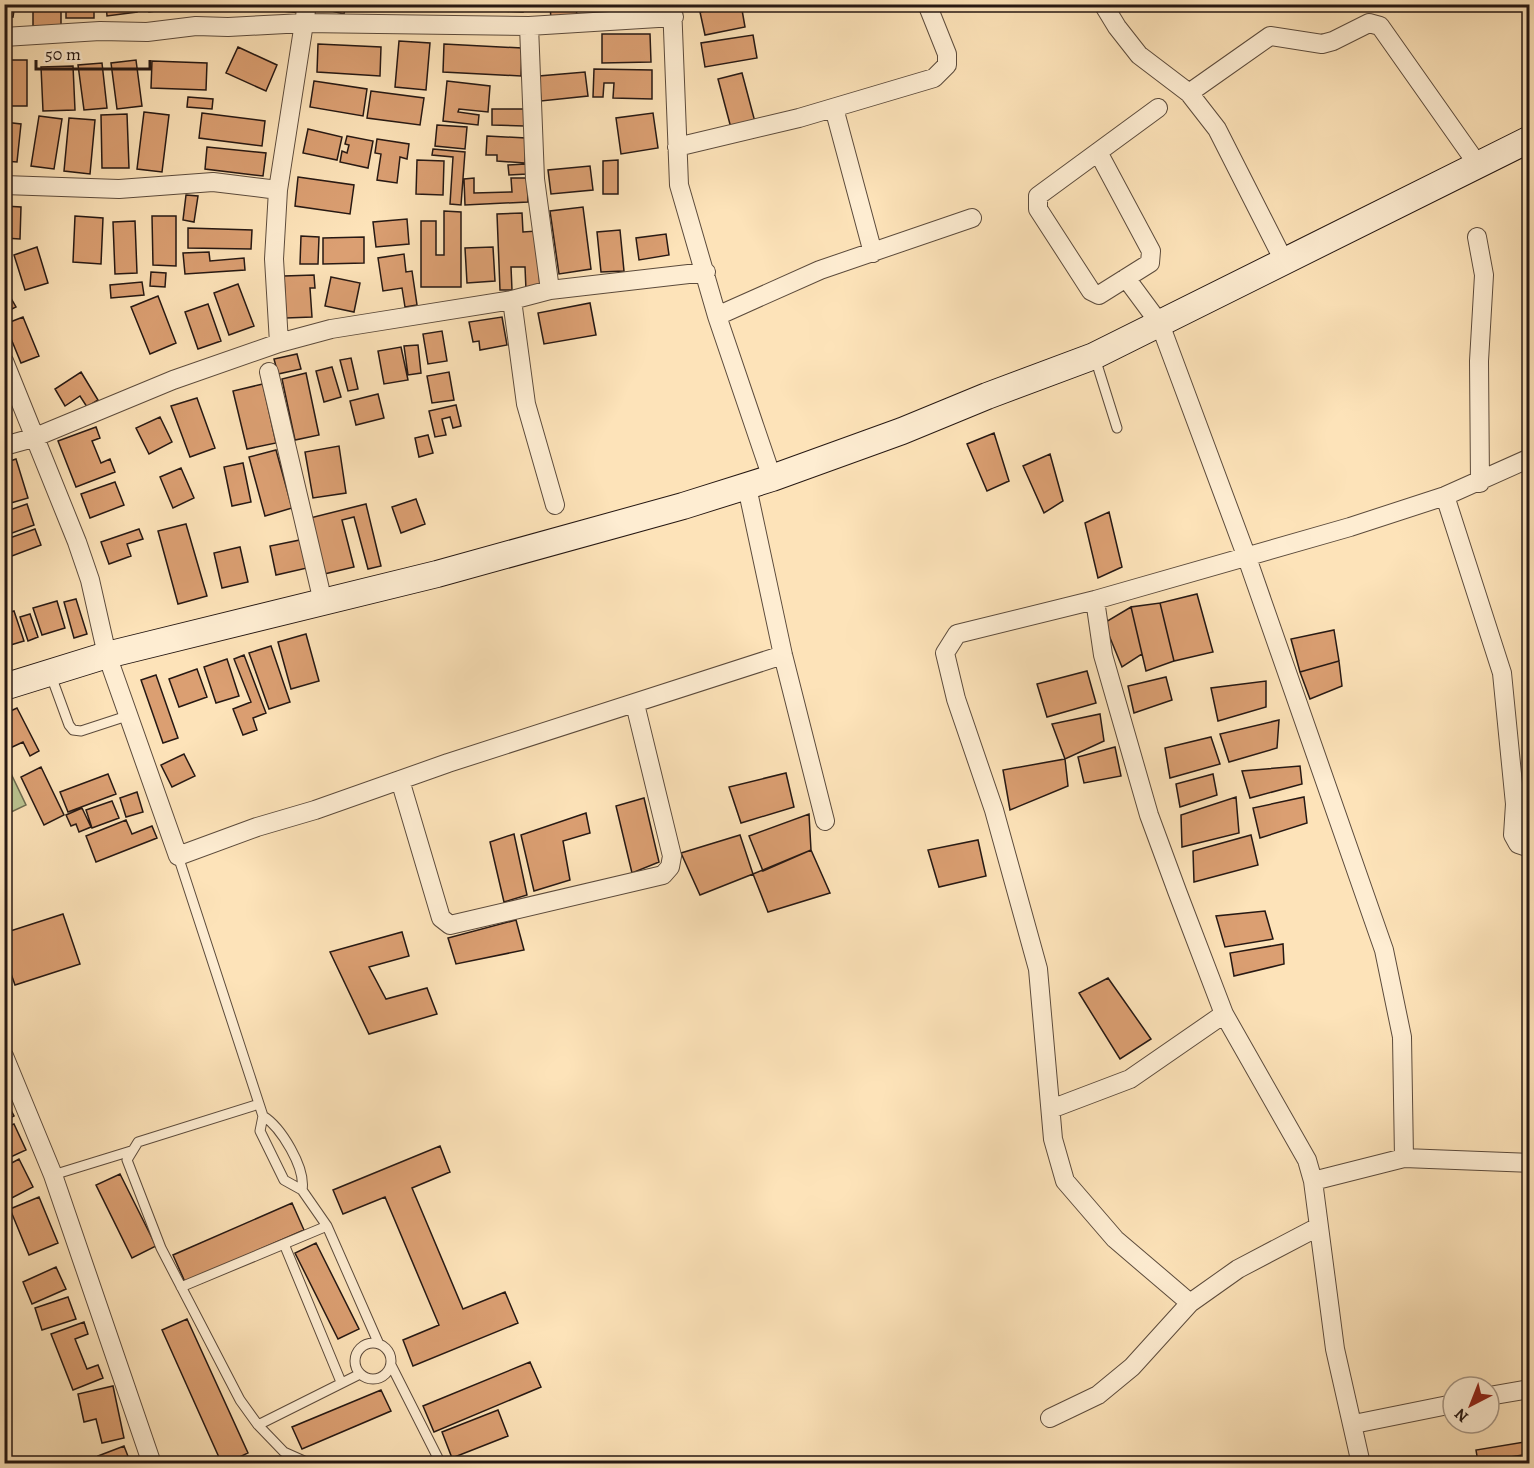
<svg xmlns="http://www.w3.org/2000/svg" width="1534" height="1468" font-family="Alegreya,serif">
	<rect width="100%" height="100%" fill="#fde3b9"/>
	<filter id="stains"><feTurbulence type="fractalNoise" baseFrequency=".00333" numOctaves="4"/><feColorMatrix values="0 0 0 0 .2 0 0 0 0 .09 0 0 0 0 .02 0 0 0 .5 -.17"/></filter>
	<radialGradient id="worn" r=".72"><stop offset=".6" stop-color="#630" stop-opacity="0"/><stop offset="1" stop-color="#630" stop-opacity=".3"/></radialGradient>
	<path fill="#bbc592" stroke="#706e52" stroke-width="1.5" d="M4 759 26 805 5 815H4Z"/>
	<path fill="#db9f72" stroke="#261813" stroke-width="1.5" d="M4 4H15L13 17 4 15Z
		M33 4H61V26H33Z
		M66 4H94V18H66Z
		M106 4H136L137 12 107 16Z
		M148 4H170V9L149 12Z
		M256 4H301L300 13 256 8Z
		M323 4H346L344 14 323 9Z
		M450 4H474L473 11 449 7Z
		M502 4H523V12L502 11Z
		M550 4H576L577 18 551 20Z
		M741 4 745 27 705 35 700 12Z
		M602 34H650L651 62 602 63Z
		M753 35 757 58 705 67 701 43Z
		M399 41 430 43 426 90 395 87Z
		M318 44 381 47 380 76 317 72Z
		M444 44 522 48 521 76 443 72Z
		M238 47 277 65 266 91 226 73Z
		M4 60H27V106H4Z
		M136 60 142 106 117 109 111 63Z
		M152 61 207 63 206 90 151 88Z
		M102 63 107 108 84 110 78 65Z
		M73 66 75 110 43 111 41 67Z
		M594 69 652 70V99L613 98 614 83H604L603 97H593Z
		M585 72 588 96 541 101 539 76Z
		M742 73 755 122 731 128 718 79Z
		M314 81 367 89 363 116 310 107Z
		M447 81 490 86 488 112 459 109 458 112 479 115 478 125 443 121Z
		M371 91 424 98 420 125 367 118Z
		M188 97 213 99 212 109 187 107Z
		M492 109H524V126L492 125Z
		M144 112 169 115 162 172 137 169Z
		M202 113 265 121 262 146 199 138Z
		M653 113 658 148 621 154 616 118Z
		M127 114 129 168H102L101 115Z
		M39 116 62 119 54 169 31 166Z
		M69 118 95 120 90 174 64 171Z
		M4 122 21 124 17 162 4 161Z
		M437 125 467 127 465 149 435 146Z
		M308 129 342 137 337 160 303 153Z
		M347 136 373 141 368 168 340 162 342 151 347 153 349 145 345 144Z
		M487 136 526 138 525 163 497 161V155H486Z
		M377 139 409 144 407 159 400 157 397 183 377 180 381 154 375 153Z
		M207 147 266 153 263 176 205 169Z
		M433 149 465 152 461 205 450 204 453 157 432 155Z
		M417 160 444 161 443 195 416 194Z
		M618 160V194H603V161Z
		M526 164 527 174 509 175 508 165Z
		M590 166 593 190 551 194 548 170Z
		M298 177 354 185 350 214 295 206Z
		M474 178V193L512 192 511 178H527L528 202 465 205 464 179Z
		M186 195 198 196 194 222 183 220Z
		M4 206 21 207 20 239 4 238Z
		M583 207 591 269 559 274 550 211Z
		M444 211 461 212V287H421V221H436V255H444Z
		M522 213 523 232 537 231 540 289 526 290 525 267H511L512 290H500L497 214Z
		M75 216 103 218 101 264 73 262Z
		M152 216H176V266L153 265Z
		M407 219 409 244 376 247 373 222Z
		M135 221 137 273 115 274 113 222Z
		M188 228 252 230 251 249 188 248Z
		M620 230 624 271 601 272 597 232Z
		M666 234 669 255 639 260 636 238Z
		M301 236 319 237 318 264H300Z
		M364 237V263L323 264V238Z
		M37 247 48 283 25 290 14 255Z
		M493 247 495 281 467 283 465 248Z
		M209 252 210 261 244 258 245 270 185 274 183 253Z
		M404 254 406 272 412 271 417 305 405 307 402 288 383 291 378 258Z
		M151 272 166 273 165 287 150 286Z
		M314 275 315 288H310L312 317 286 318 284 276Z
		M331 277 360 283 354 312 325 306Z
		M142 282 144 295 111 298 110 285Z
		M238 284 254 326 229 335 214 293Z
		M4 286 16 307 4 313Z
		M158 296 176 343 150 354 131 307Z
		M590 303 596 335 544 344 538 313Z
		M208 304 221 341 198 349 185 312Z
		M23 317 39 356 21 363 5 324Z
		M502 317 507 345 480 350 479 341 473 342 469 322Z
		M442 331 447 361 428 364 423 334Z
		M418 345 421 373 408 375 404 346Z
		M401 347 408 380 384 384 378 351Z
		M297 354 301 369 278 374 274 359Z
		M351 358 358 389 348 391 340 360Z
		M332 367 341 397 324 402 316 371Z
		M81 372 98 400 87 407 80 396 65 406 55 389Z
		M449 372 454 400 432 403 427 376Z
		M306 373 319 435 295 440 282 379Z
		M263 384 276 443 247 449 233 391Z
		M378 394 384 418 356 425 350 401Z
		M197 398 215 448 190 457 171 406Z
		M456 405 461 426 453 428 450 417 442 419 446 435 435 437 429 411Z
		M160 417 172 442 149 454 136 428Z
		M96 427 100 438 92 441 101 463 110 459 115 472 76 487 58 441Z
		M994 433 1009 481 987 491 967 444Z
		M428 435 433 453 419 457 415 438Z
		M339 446 346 493 313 498 305 452Z
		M276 450 292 508 265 516 249 457Z
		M1050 454 1063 501 1044 513 1023 466Z
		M16 459 28 498 4 505V463Z
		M243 463 251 502 232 506 224 467Z
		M181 468 194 498 173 508 160 477Z
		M115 482 124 505 90 518 81 494Z
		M416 499 425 524 401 533 392 507Z
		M27 504 34 525 4 536V512Z
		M366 504 381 566 368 569 354 517 342 520 354 567 320 575 306 519Z
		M1109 512 1122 567 1098 578 1085 523Z
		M186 524 207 596 178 604 158 531Z
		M35 529 41 545 4 559V540Z
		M139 529 143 539 127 544 131 556 109 564 101 542Z
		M300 540 307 568 276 575 270 546Z
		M240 547 248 582 222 588 214 553Z
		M1197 594 1213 652 1174 661 1160 603Z
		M76 599 87 634 74 638 64 602Z
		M57 601 65 628 42 635 33 608Z
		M1160 603 1174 661 1146 671 1131 607Z
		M1131 607 1142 654 1122 667 1104 623Z
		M14 611 24 641 4 647V614Z
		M30 614 38 637 28 641 20 617Z
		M1334 630 1339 661 1300 672 1291 639Z
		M306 634 319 681 291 689 278 642Z
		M271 646 290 702 269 709 249 653Z
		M244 655 266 713 253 718 257 730 243 735 233 709 251 702 234 659Z
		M227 659 239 696 216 703 204 667Z
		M1339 661 1342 686 1310 699 1300 672Z
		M197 669 207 697 179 707 169 679Z
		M1087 671 1096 703 1047 717 1037 684Z
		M156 675 178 738 163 743 141 680Z
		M1166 677 1172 700 1134 713 1128 686Z
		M1266 681V707L1218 721 1211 688Z
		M17 708 39 751 30 756 23 742 8 749 4 742V714Z
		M1100 714 1104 741 1065 759 1052 724Z
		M1279 720 1277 748 1229 762 1220 734Z
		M1211 737 1220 764 1170 778 1165 748Z
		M1115 747 1121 776 1084 783 1078 757Z
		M184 754 195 776 172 787 161 765Z
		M1065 759 1068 786 1010 810 1003 770Z
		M1300 766 1302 784 1250 798 1242 771Z
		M41 767 64 815 44 825 21 777Z
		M786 773 794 807 741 823 729 787Z
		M108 774 116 794 68 812 60 792Z
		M1213 774 1217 795 1180 807 1176 784Z
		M137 792 143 812 126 817 120 798Z
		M1236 797 1239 833 1182 847 1181 815Z
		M1304 797 1307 823 1260 838 1253 808Z
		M644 798 659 862 632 873 616 806Z
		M112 801 119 818 92 828 86 810Z
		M82 808 91 827 79 832 76 824 71 826 66 815Z
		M586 813 590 833 563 841 570 880 534 891 521 835Z
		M809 814 811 850 763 871 749 836Z
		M126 820 132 834 152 826 157 838 96 862 86 836Z
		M514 834 527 895 504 902 490 842Z
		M740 835 753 874 700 895 681 853Z
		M1251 835 1258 865 1194 882 1193 851Z
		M978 840 986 876 939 887 928 850Z
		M811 850 830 893 768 912 753 874Z
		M1265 911 1273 939 1225 947 1216 916Z
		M63 914 80 964 15 985 4 954V933Z
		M516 920 524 950 456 964 448 938Z
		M402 932 409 956 369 967 386 999 427 988 437 1014 369 1034 330 952Z
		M1283 944 1284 964 1234 976 1230 953Z
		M1108 978 1151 1039 1120 1059 1079 993Z
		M4 1097 14 1116 4 1121Z
		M14 1124 26 1150 4 1160V1128Z
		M440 1146 450 1172 412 1188 463 1309 505 1292 518 1323 413 1366 403 1340 439 1325 385 1197 343 1214 333 1190Z
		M19 1159 33 1187 4 1202V1167Z
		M120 1174 156 1246 132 1258 96 1185Z
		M39 1197 58 1243 29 1255 10 1209Z
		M292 1203 304 1230 185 1282 173 1255Z
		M316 1243 359 1329 338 1339 295 1253Z
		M56 1267 66 1289 32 1304 23 1282Z
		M68 1297 76 1319 42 1330 35 1308Z
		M187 1319 248 1453 225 1464H222L162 1330Z
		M84 1322 88 1334 75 1339 87 1369 98 1365 103 1378 73 1390 51 1334Z
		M530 1362 541 1387 434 1432 423 1406Z
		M113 1386 124 1438 102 1443 96 1419 84 1422 78 1394Z
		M381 1390 391 1411 302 1449 292 1427Z
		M498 1410 508 1436 452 1458 442 1432Z
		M1530 1441V1454L1478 1462 1476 1450Z
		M124 1446 131 1464H101L98 1456Z"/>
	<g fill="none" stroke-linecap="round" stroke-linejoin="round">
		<defs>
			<path id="service" d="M1095 358 1117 428
				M50 673 69 725 73 730 81 731 130 715
				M178 856 263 1116 260 1131 284 1180 302 1190 327 1226 378 1342
				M259 1104 138 1142 127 1160 161 1248 240 1400 258 1425 284 1452 311 1464
				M263 1116C281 1127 306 1168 302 1190
				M53 1175 131 1151
				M284 1244 341 1382
				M181 1287 327 1226
				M355 1361a18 18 0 1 1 36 0a18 18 0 1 1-36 0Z
				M391 1365 441 1464
				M258 1425 360 1374"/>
			<path id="minor" d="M307 4 304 23 529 26 674 17
				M672 4 679 185 717 316 772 478
				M1103 4 1117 27 1139 55 1189 93 1217 129 1284 261
				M529 26 535 179 550 290
				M4 37 100 31 147 32 196 26 228 27 304 23 278 190 213 182 119 189 4 185
				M1189 93 1270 36 1322 44 1333 41 1369 23 1380 26 1478 165
				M834 108 873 253
				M677 147 799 118 934 78 947 65V54L927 4
				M1098 152 1151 251 1150 263 1099 295 1091 291 1038 209V196L1158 108
				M1477 237 1484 275 1479 361 1480 483
				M1126 278 1160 324 1246 555 1384 950 1402 1037 1404 1158
				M512 300 526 404 555 505
				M717 316 820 270 972 218
				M279 343 331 329 512 300 550 290 706 272
				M4 361 77 542 90 580 107 655 178 856 257 827 315 810 448 763 783 655
				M269 372 323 602
				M4 446 33 438 173 380 279 343 274 259 278 190
				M747 487 783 655 825 821
				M1445 496 1502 673 1515 804 1513 835 1518 844 1530 848
				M1095 600 1103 655 1149 815 1177 891 1224 1014 1307 1160 1313 1181 1335 1349 1361 1464
				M400 780 441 918 450 925 663 875 670 867 672 856 635 704
				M4 1056 53 1175 152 1464
				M1051 1109 1130 1079 1224 1014
				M1313 1181 1404 1158 1530 1163
				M1190 1303 1115 1239 1065 1181 1053 1139 1038 969 994 810 956 699 945 653 957 634 1095 600 1350 527 1445 496 1530 458
				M1489 1396 1530 1389
				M1050 1418 1098 1395 1132 1367 1190 1303 1238 1269 1318 1227
				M1354 1424 1453 1404"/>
			<path id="secondary" d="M4 687 107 655 437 574 683 506 772 478 902 431 987 396 1094 356 1530 139"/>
		</defs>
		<use href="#service" stroke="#5c4b3c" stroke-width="11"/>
		<use href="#minor" stroke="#5c4b3c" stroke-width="20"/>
		<use href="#secondary" stroke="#261813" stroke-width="28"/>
		<use href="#service" stroke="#feedd2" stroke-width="9"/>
		<use href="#minor" stroke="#feedd2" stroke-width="18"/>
		<use href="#secondary" stroke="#feedd2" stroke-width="26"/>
	</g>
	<rect width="1534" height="1468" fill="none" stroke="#fde3b9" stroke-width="24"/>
	<rect x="6" y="6" width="1522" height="1456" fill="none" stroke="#261813" stroke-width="3"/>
	<rect x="12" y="12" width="1510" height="1444" fill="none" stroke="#261813" stroke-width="1.5"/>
	<g transform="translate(1471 1405) rotate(222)"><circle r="28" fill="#feedd2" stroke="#a89886" stroke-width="1.5"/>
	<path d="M0-4.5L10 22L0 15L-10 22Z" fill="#8f2418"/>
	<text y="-9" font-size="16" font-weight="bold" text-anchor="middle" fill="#261813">N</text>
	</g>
	<path d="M36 60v9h114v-9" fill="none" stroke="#261813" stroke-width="3"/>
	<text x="45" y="60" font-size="18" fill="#261813" stroke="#feedd2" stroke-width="4.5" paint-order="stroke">50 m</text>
	<rect width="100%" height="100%" filter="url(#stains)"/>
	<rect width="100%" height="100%" fill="url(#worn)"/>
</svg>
